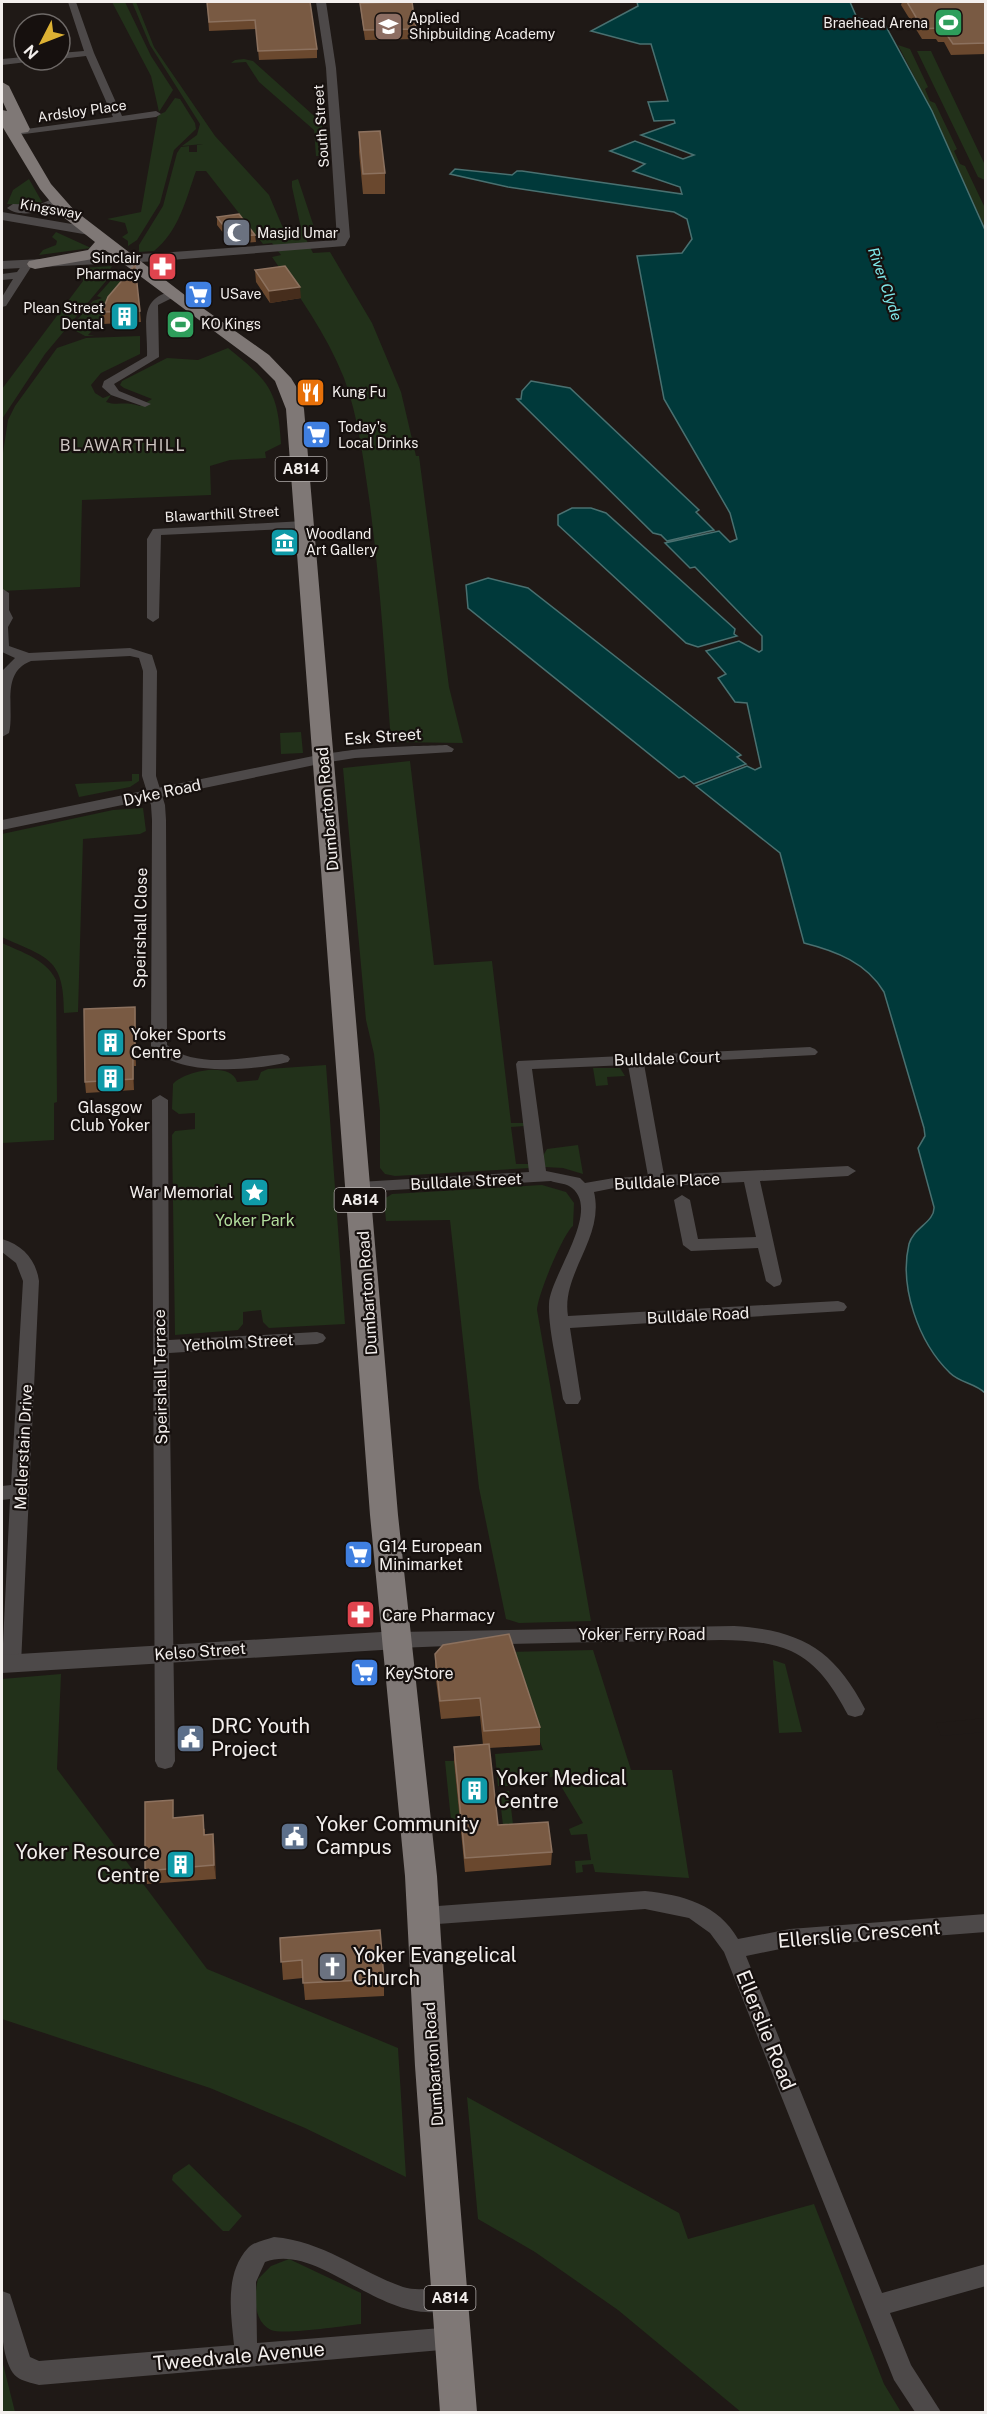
<svg xmlns="http://www.w3.org/2000/svg" width="987" height="2414" font-family="'Public Sans',sans-serif">
	<rect width="100%" height="100%" fill="#1f1916"/>
	<path fill="#22311a" d="M112 2H125L151 56 173 90 159 112 151 76Z
		M132 2H136L154 47 215 136 269 195 283 228 269 230 274 236 286 235 284 230 301 228 292 187V181L298 179 317 236 306 239 313 253 330 252 372 323 401 392 416 456H419L449 687 463 743 391 742C385 660 380 579 369 498 363 457 358 416 344 378 326 333 299 296 272 257L281 255 272 243 263 244 206 171H196C186 199 179 231 154 251L139 252V245L163 206 177 153 181 147 189 146V152H197V145L203 144 182 146 197 135 200 124 150 45Z
		M898 45 910 49 928 87 925 89 930 101 935 103 957 149 954 151 960 164 965 166 985 208V228L932 111Z
		M917 51H931L985 165V180L978 177Z
		M244 59 253 61 322 123 324 156H316L314 130 259 82 246 62 231 63 235 60Z
		M175 98 180 99 195 123 196 129 174 150 160 203 137 240 128 246V241L122 237 128 233 125 223 107 219 141 212 158 115 165 112Z
		M29 179 42 202 32 206 7 204 13 190Z
		M56 232 91 248 39 255 43 250 56 245 57 241 52 237Z
		M112 266 108 274 111 275 45 354 2 419V389L83 281 82 268Z
		M124 272 137 284 88 335 95 336H85L74 330 73 325 93 301 102 298 97 296 114 277Z
		M140 336V354L101 373 91 385 95 393 103 398 111 395 106 402C117 406 125 401 140 406L152 399 124 388 120 385 122 381 167 358 198 360 228 348C269 381 278 390 281 444L265 452 266 458 230 460 210 466 211 495 82 500 80 587 2 591V459L8 420 15 406 57 348 86 338Z
		M301 732 303 753 281 754 280 733Z
		M410 761 434 965 492 961 511 1123H525V1126L511 1127 516 1164H530V1168L395 1176 385 1174 380 1168V1111L374 1054 366 1020 343 768Z
		M132 774H139V781L130 787 79 797 75 784 132 781Z
		M143 808 146 831 140 834 83 839 78 1012 64 1013C64 957 47 958 2 937V834L113 810Z
		M2 943C21 952 46 959 56 980L57 1102 54 1103V1140L2 1143Z
		M326 1065 345 1324 269 1328 263 1322 261 1310 243 1312V1324L238 1330 175 1335 172 1135 175 1131 195 1129V1113L179 1114 172 1109 173 1084C185 1071 231 1061 237 1082L258 1080 261 1072 268 1069Z
		M593 1068H620L625 1076 607 1077 608 1085 596 1086Z
		M578 1145 583 1174 563 1168 545 1167 543 1156 547 1149Z
		M542 1185 566 1192 574 1203 573 1226C564 1232 537 1296 537 1310L591 1621 519 1623 506 1619 479 1488 450 1220 386 1221 384 1199 392 1194Z
		M593 1650 631 1770H672L689 1878 595 1872 593 1864 582 1865 583 1872 576 1873 575 1861 591 1860 587 1834 571 1835 569 1829 583 1823 555 1776 524 1785 523 1780 508 1781V1786H498L495 1754 543 1750 508 1652Z
		M773 1660 785 1664 802 1732 779 1733Z
		M61 1674 57 1769 207 1969 398 2048 406 2177 305 2128 210 2088 2 2019V1679Z
		M445 1761H454L460 1819 451 1820Z
		M499 1791H509L514 1833 504 1834Z
		M467 2097 679 2213 688 2239 814 2204 884 2384 901 2412H741L618 2310 535 2252 478 2219Z
		M189 2164 242 2216 229 2231H223L172 2180 173 2175Z
		M289 2259 361 2293V2324C343 2326 284 2335 271 2330 253 2322 254 2295 258 2279L271 2266Z
		M2 2360 15 2412H2Z"/>
	<path fill="#00393a" stroke="#497070" stroke-width="1.5" d="M637 2H850L857 18 884 23 932 111 985 230V1393C975 1383 960 1383 950 1373 918 1342 899 1286 909 1244 913 1228 935 1222 934 1207L918 1148 925 1136 924 1128 884 992C867 963 836 951 804 943L780 853 696 786 747 766 755 770 761 767 747 703 735 702 718 678 726 674 706 651 739 641 759 652 762 650V636L695 567 690 568 665 543 719 531 730 542 737 539 730 513 664 399 637 256 682 253 692 239 687 219 674 212 508 187 450 174 455 169 512 175 517 171H522L682 194 680 187 633 171 645 164 610 151 635 141 683 159 694 155 641 135 675 123 674 120 654 121 648 102 668 101 651 44H640L591 31 638 6Z
		M531 381 570 388 699 510 696 512 714 530 667 541 661 535 653 533 517 399H521L522 391Z
		M572 508H591L606 513 735 629 734 634 737 636 698 647 686 643 558 525V515Z
		M488 578 528 588 741 755 737 757 746 764 694 784 684 776 679 778 468 608 466 585Z"/>
	<path fill="#1f1916" d="M985 1718V1732L941 1736 936 1723Z"/>
	<g fill="none" stroke-linecap="round" stroke-linejoin="round">
		<path fill="#4d4949" fill-rule="evenodd" d="M68 2H76L94 53 122 116 156 111 161 114 156 117 9 136V132L12 131 113 117 86 56 60 59V53L84 51Z
			M24 57V60H29L27 62 2 65V59Z
			M24 262 33 264 6 306 2 307V297L13 279 2 280V274L17 272Z
			M172 291 177 294 176 296 158 305 159 357 114 384 119 391 151 404 145 407 111 395 102 387 104 381 147 356C148 324 137 300 172 291Z
			M304 521 310 525 308 528 161 535 159 618 153 622 147 618V539L153 529Z
			M3 589 9 593V610L13 618 8 627 9 646 29 653 130 648 152 655 157 671 156 776 165 805 166 820 167 1045C196 1070 247 1057 282 1054L288 1056 290 1059 288 1062C254 1071 174 1077 151 1046L152 820 151 805 142 776 143 671 139 658 130 656 31 661C0 673 15 708 9 733L2 737V671L15 658 2 652Z
			M447 745 454 749 452 752 355 758 323 763 316 759C328 747 425 746 447 745Z
			M810 1047 815 1049 818 1052 815 1055 644 1064 664 1175 848 1166 856 1171 848 1176 760 1181 782 1281 780 1285 774 1287 766 1281 758 1248 691 1251 683 1245 674 1200 682 1195 690 1200 698 1239 756 1237 744 1182 614 1188 594 1192C605 1238 561 1273 568 1316L838 1301 844 1303 847 1307 844 1311 570 1328 581 1399 578 1404H566L563 1399C559 1371 548 1331 549 1304 549 1277 605 1207 569 1186 564 1183 556 1183 551 1181L359 1192 351 1187 359 1182 529 1172 516 1064 518 1061ZM628 1065 648 1176 614 1178 585 1183 580 1178 546 1171 532 1069Z
			M160 1095 168 1100 169 1340 317 1332 323 1334 326 1338 323 1342 317 1344 169 1353 175 1761 172 1767 165 1769 158 1767 155 1761 152 1100Z
			M2 1239C23 1245 36 1260 39 1281L21 1664 18 1669 11 1672 4 1669 2 1664 10 1499 2 1500V1486L11 1485 23 1281 16 1263 2 1252Z
			M734 1626C800 1630 834 1649 865 1709L862 1715 855 1717 848 1715C834 1689 818 1663 791 1651 753 1635 708 1641 668 1641 578 1642 488 1644 398 1648L391 1645 388 1640 391 1635 398 1632Z
			M645 1891C683 1895 718 1904 738 1939L790 1929 986 1914V1932L790 1947 746 1956 882 2293 986 2264V2286L890 2313 911 2365 941 2412H915L894 2380 724 1952 710 1933 689 1918 645 1909 424 1925 417 1922 414 1916 417 1910 424 1907Z
			M274 2237C323 2241 358 2271 403 2287 422 2293 441 2284 458 2291L462 2299 458 2307C387 2335 322 2240 265 2262L256 2282 257 2343 453 2327 461 2330 465 2338 461 2346 453 2349 39 2385C32 2383 22 2381 17 2377 0 2364 0 2310 2 2291L10 2294 30 2357 39 2361 234 2345C231 2314 224 2274 248 2248 253 2242 266 2240 274 2237Z"/>
		<path fill="#4d4949" fill-rule="evenodd" d="M316 2H326L336 68 350 237 345 246 159 261 2 269V261L159 253 337 240 326 68Z
			M57 197 63 201 61 204C46 211 21 219 7 208L13 204 38 205Z
			M2 212 95 228 101 232 95 236 2 220Z
			M323 754 331 759 329 762 2 830V820Z
			M398 1631 406 1634 409 1640 406 1646 398 1649 2 1673V1655Z"/>
		<path fill="#7f7876" fill-rule="evenodd" d="M2 82 9 86 30 129 28 132 21 133 51 184 74 210 190 299 269 355 291 378 299 391 304 409 398 1515 437 1876 449 2066 477 2412H440L415 2066 405 1876 370 1515 286 409 275 381 257 363 105 250 99 257 93 259 35 269 29 267 27 264 29 261 88 250 95 242 62 216 40 189 2 126V110L7 111 2 100Z"/>
	</g>
	<path fill="#6a482e" d="M207 2H310L317 49V58L259 60 256 29 209 31Z
		M902 2H986V54L951 55 944 42H938L936 39H922L901 5Z
		M360 3 416 29 417 39 365 40 361 13Z
		M359 132 385 173V194H363L359 152Z
		M217 217 255 235 256 242 232 244 217 225Z
		M255 270 301 298 270 303 256 282Z
		M140 311 141 322 103 324 102 312Z
		M135 1007 136 1017V1066H134V1090L86 1093 85 1082Z
		M435 1654 540 1727V1745L489 1748 498 1825 552 1852 551 1865 465 1872 454 1761V1747L483 1745 480 1716 441 1719 435 1672Z
		M175 1817 205 1829V1835L213 1834 216 1879 147 1884 145 1871Z
		M280 1938 384 1979V1996L305 2000 303 1978 283 1980Z"/>
	<path fill="#462d1c" d="M300 287 301 298 270 303 269 291Z
		M135 1007 136 1017V1066L135 1055Z
		M133 1055 134 1066V1090L133 1079Z
		M213 1834 215 1848 216 1879 214 1865Z"/>
	<path fill="#795a43" stroke="#8c715e" stroke-width="1.5" d="M207 2H310L317 49 258 51 255 20 209 22Z
		M412 2 416 29 364 30 360 3Z
		M907 2H986V43L953 44 945 32H939L937 28 923 29Z
		M380 131 385 173 363 174 359 132Z
		M239 214 255 235 231 236 217 217Z
		M135 265 140 311 102 312 108 297Z
		M285 266 300 287 269 291 255 270Z
		M135 1007V1055H133V1079L85 1082 84 1009Z
		M509 1634 540 1727 484 1731 480 1698 440 1701 435 1654 443 1645Z
		M489 1744 498 1825 548 1822 552 1852 465 1858 454 1747Z
		M173 1800V1818L203 1815 204 1835 213 1834 214 1865 145 1871V1802Z
		M380 1930 384 1979 303 1983 302 1960 281 1962 280 1938Z"/>
	<defs>
		<symbol id="stadium-square" viewBox="-11 -11 22 22"><rect x="-9" y="-9" width="18" height="18" rx="4" fill="#2e9e5b" stroke="#16100e"/><path d="M0-5a6.5 5 0 1 0 0 10a6.5 5 0 1 0 0-10ZM-3.5-1.8h7v3.6h-7Z" fill="#fff"/></symbol>
		<symbol id="university-square" viewBox="-11 -11 22 22"><rect x="-9" y="-9" width="18" height="18" rx="4" fill="#8d6e63" stroke="#16100e"/><path d="M0-5L7-2L0 1L-7-2ZM-4 1L0 2.5L4 1V4Q0 6-4 4Z" fill="#fff"/></symbol>
		<symbol id="mosque-square" viewBox="-11 -11 22 22"><rect x="-9" y="-9" width="18" height="18" rx="4" fill="#6b7280" stroke="#16100e"/><path d="M3.5-4.9A6 6 0 1 0 3.5 4.9A5 5 0 1 1 3.5-4.9Z" fill="#fff"/></symbol>
		<symbol id="pharmacy-square" viewBox="-11 -11 22 22"><rect x="-9" y="-9" width="18" height="18" rx="4" fill="#e0444e" stroke="#16100e"/><path d="M-2-6h4v4h4v4h-4v4h-4v-4h-4v-4h4Z" fill="#fff"/></symbol>
		<symbol id="supermarket-square" viewBox="-11 -11 22 22"><rect x="-9" y="-9" width="18" height="18" rx="4" fill="#3f7fe0" stroke="#16100e"/><path d="M-6-5.5h2.5l.6 2H6L4.5 2H-2.5L-4.4-4H-6ZM-1.5 3.2a1.3 1.3 0 1 0 .1 0ZM3 3.2a1.3 1.3 0 1 0 .1 0Z" fill="#fff"/></symbol>
		<symbol id="building-square" viewBox="-11 -11 22 22"><rect x="-9" y="-9" width="18" height="18" rx="4" fill="#0f9aa8" stroke="#16100e"/><path d="M-4-6H4V6H1V3H-1V6H-4ZM-2.5-4.3h1.7v1.8h-1.7ZM.8-4.3h1.7v1.8H.8ZM-2.5-1h1.7V.8h-1.7ZM.8-1h1.7V.8H.8Z" fill="#fff"/></symbol>
		<symbol id="restaurant-square" viewBox="-11 -11 22 22"><rect x="-9" y="-9" width="18" height="18" rx="4" fill="#e8710a" stroke="#16100e"/><path d="M-5-6h1v4h1v-4h1v4h1v-4h1v5L-1.5 .5V6h-2V.5L-5-1ZM5-6V6H3V1.5H1.5Q1.5-4 5-6Z" fill="#fff"/></symbol>
		<symbol id="museum-square" viewBox="-11 -11 22 22"><rect x="-9" y="-9" width="18" height="18" rx="4" fill="#0f9aa8" stroke="#16100e"/><path d="M0-6L6-3V-2H-6V-3ZM-5-1h2V3h-2ZM-1-1h2V3h-2ZM3-1h2V3H3ZM-6 4H6V6H-6Z" fill="#fff"/></symbol>
		<symbol id="sight-square" viewBox="-11 -11 22 22"><rect x="-9" y="-9" width="18" height="18" rx="4" fill="#0f9aa8" stroke="#16100e"/><path d="M0-6L1.8-2.2L6-1.7L2.9 1.2L3.7 5.4L0 3.3L-3.7 5.4L-2.9 1.2L-6-1.7L-1.8-2.2Z" fill="#fff"/></symbol>
		<symbol id="civic-square" viewBox="-11 -11 22 22"><rect x="-9" y="-9" width="18" height="18" rx="4" fill="#5c6f8a" stroke="#16100e"/><path d="M-.6-6.5H3V-4.5H.6V-3L4-1V1h2V6H-6V1h2V-1L-.6-3ZM-1.2 2.5V6h2.4V2.5Z" fill="#fff"/></symbol>
		<symbol id="church-square" viewBox="-11 -11 22 22"><rect x="-9" y="-9" width="18" height="18" rx="4" fill="#6b7280" stroke="#16100e"/><path d="M-1.2-6h2.4v3.5h3.3v2.4h-3.3V6h-2.4V-.1h-3.3v-2.4h3.3Z" fill="#fff"/></symbol>
	</defs>
	<g fill-rule="evenodd">
		<use href="#stadium-square" x="932" y="6" width="33" height="33"/>
		<use href="#university-square" x="372" y="10" width="33" height="33"/>
		<use href="#mosque-square" x="220" y="216" width="33" height="33"/>
		<use href="#pharmacy-square" x="146" y="250" width="33" height="33"/>
		<use href="#supermarket-square" x="182" y="278" width="33" height="33"/>
		<use href="#building-square" x="108" y="300" width="33" height="33"/>
		<use href="#stadium-square" x="164" y="308" width="33" height="33"/>
		<use href="#restaurant-square" x="294" y="376" width="33" height="33"/>
		<use href="#supermarket-square" x="300" y="418" width="33" height="33"/>
		<use href="#museum-square" x="268" y="526" width="33" height="33"/>
		<use href="#building-square" x="94" y="1026" width="33" height="33"/>
		<use href="#building-square" x="94" y="1062" width="33" height="33"/>
		<use href="#sight-square" x="238" y="1176" width="33" height="33"/>
		<use href="#supermarket-square" x="342" y="1538" width="33" height="33"/>
		<use href="#pharmacy-square" x="344" y="1598" width="33" height="33"/>
		<use href="#supermarket-square" x="348" y="1656" width="33" height="33"/>
		<use href="#civic-square" x="174" y="1722" width="33" height="33"/>
		<use href="#building-square" x="458" y="1774" width="33" height="33"/>
		<use href="#civic-square" x="278" y="1820" width="33" height="33"/>
		<use href="#building-square" x="164" y="1848" width="33" height="33"/>
		<use href="#church-square" x="316" y="1950" width="33" height="33"/>
	</g>
	<g text-anchor="middle" stroke-width="4.5" stroke-linejoin="round" paint-order="stroke">
		<g font-size="14" fill="#f3efed" stroke="#16100e" text-anchor="start">
			<text x="409" y="23">Applied<tspan x="409" dy="16">Shipbuilding Academy</tspan></text>
			<text x="928" y="28" text-anchor="end">Braehead Arena</text>
			<text x="257" y="238">Masjid Umar</text>
			<text x="141" y="263" text-anchor="end">Sinclair<tspan x="141" dy="16">Pharmacy</tspan></text>
			<text x="220" y="299">USave</text>
			<text x="104" y="313" text-anchor="end">Plean Street<tspan x="104" dy="16">Dental</tspan></text>
			<text x="201" y="329">KO Kings</text>
			<text x="332" y="397">Kung Fu</text>
			<text x="338" y="432">Today's<tspan x="338" dy="16">Local Drinks</tspan></text>
			<text x="306" y="539">Woodland<tspan x="306" dy="16">Art Gallery</tspan></text>
		</g>
		<g font-size="14" fill="#f3efed" stroke="#16100e">
			<text transform="translate(82 111) rotate(-8)" y="5">Ardsloy Place</text>
			<text transform="translate(321 126) rotate(-94)" y="5">South Street</text>
			<text transform="translate(51 209) rotate(10)" y="5">Kingsway</text>
			<text transform="translate(222 514) rotate(-3)" y="5">Blawarthill Street</text>
		</g>
		<g font-size="15" font-style="italic" fill="#7fe7e9" stroke="#16100e">
			<text transform="translate(885 284) rotate(71)" y="5">River Clyde</text>
		</g>
		<g fill="#16100e" stroke="#b1acaa" stroke-width="1.5">
			<rect x="275.5" y="457" width="51" height="24" rx="4.5"/>
			<rect x="334.5" y="1188" width="51" height="24" rx="4.5"/>
			<rect x="424.5" y="2286" width="51" height="24" rx="4.5"/>
		</g>
		<g font-size="15" font-weight="bold" fill="#f3efed">
			<text x="301" y="474">A814</text>
			<text x="360" y="1205">A814</text>
			<text x="450" y="2303">A814</text>
		</g>
		<g font-size="16" letter-spacing="1.5" fill="#cdc5c1" stroke="#16100e">
			<text x="123" y="451">BLAWARTHILL</text>
		</g>
		<g font-size="16" fill="#f3efed" stroke="#16100e">
			<text transform="translate(383 736) rotate(-4)" y="6">Esk Street</text>
			<text transform="translate(162 792) rotate(-12)" y="6">Dyke Road</text>
			<text transform="translate(327 809) rotate(-95)" y="6">Dumbarton Road</text>
			<text transform="translate(140 928) rotate(-89)" y="6">Speirshall Close</text>
			<text transform="translate(667 1058) rotate(-2)" y="6">Bulldale Court</text>
			<text transform="translate(466 1181) rotate(-3)" y="6">Bulldale Street</text>
			<text transform="translate(667 1181) rotate(-3)" y="6">Bulldale Place</text>
			<text transform="translate(367 1293) rotate(-94)" y="6">Dumbarton Road</text>
			<text transform="translate(698 1315) rotate(-3)" y="6">Bulldale Road</text>
			<text transform="translate(238 1342) rotate(-3)" y="6">Yetholm Street</text>
			<text transform="translate(160 1377) rotate(-91)" y="6">Speirshall Terrace</text>
			<text transform="translate(23 1447) rotate(-87)" y="6">Mellerstain Drive</text>
			<text x="642" y="1640">Yoker Ferry Road</text>
			<text transform="translate(200 1651) rotate(-4)" y="6">Kelso Street</text>
			<text transform="translate(433 2064) rotate(-94)" y="6">Dumbarton Road</text>
		</g>
		<g font-size="16" fill="#f3efed" stroke="#16100e" text-anchor="start">
			<text x="131" y="1040">Yoker Sports<tspan x="131" dy="18">Centre</tspan></text>
			<text x="110" y="1113" text-anchor="middle">Glasgow<tspan x="110" dy="18">Club Yoker</tspan></text>
			<text x="233" y="1198" text-anchor="end">War Memorial</text>
			<text x="379" y="1552">G14 European<tspan x="379" dy="18">Minimarket</tspan></text>
			<text x="382" y="1621">Care Pharmacy</text>
			<text x="385" y="1679">KeyStore</text>
		</g>
		<g font-size="16" fill="#b1dc9c" stroke="#16100e">
			<text x="255" y="1226">Yoker Park</text>
		</g>
		<g font-size="20" fill="#f3efed" stroke="#16100e" text-anchor="start">
			<text x="211" y="1733">DRC Youth<tspan x="211" dy="23">Project</tspan></text>
			<text x="496" y="1785">Yoker Medical<tspan x="496" dy="23">Centre</tspan></text>
			<text x="316" y="1831">Yoker Community<tspan x="316" dy="23">Campus</tspan></text>
			<text x="160" y="1859" text-anchor="end">Yoker Resource<tspan x="160" dy="23">Centre</tspan></text>
			<text x="353" y="1962">Yoker Evangelical<tspan x="353" dy="23">Church</tspan></text>
		</g>
		<g font-size="20" fill="#f3efed" stroke="#16100e">
			<text transform="translate(859 1934) rotate(-5)" y="7">Ellerslie Crescent</text>
			<text transform="translate(766 2030) rotate(68)" y="7">Ellerslie Road</text>
			<text transform="translate(239 2356) rotate(-5)" y="7">Tweedvale Avenue</text>
		</g>
	</g>
	<rect width="987" height="2414" fill="none" stroke="#f3efed" stroke-width="6"/>
	<g transform="translate(42 42) rotate(228)"><circle r="28" fill="#16100e" stroke="#6e6967" stroke-width="1.5"/>
	<path d="M0-4.5L10 22L0 15L-10 22Z" fill="#ddb133"/>
	<text y="-9" font-size="16" font-weight="bold" text-anchor="middle" fill="#f3efed">N</text>
	</g>
</svg>
